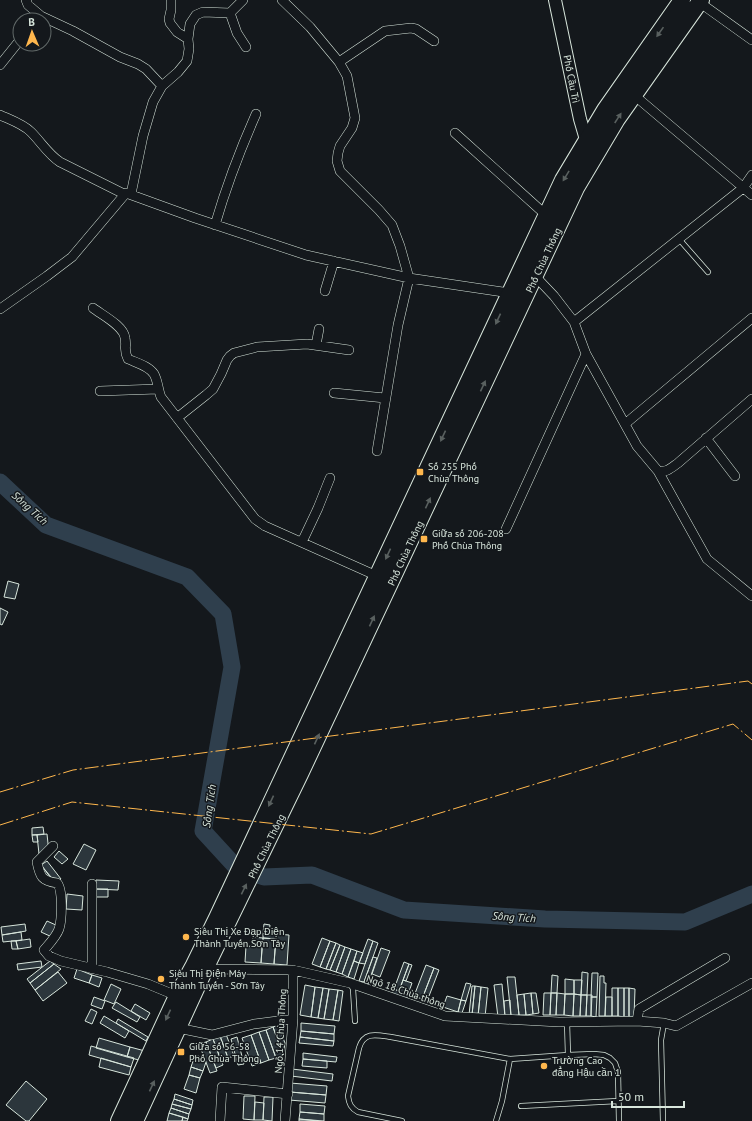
<svg xmlns="http://www.w3.org/2000/svg" width="752" height="1121" font-family="'PT Sans',sans-serif">
	<rect width="100%" height="100%" fill="#14181c"/>
	<g fill="none" stroke-linecap="round" stroke-linejoin="round">
		<path stroke="#2f3f4d" stroke-width="17" d="M0 482 46 525 187 577 223 614 232 667 203 831 236 867 264 877 312 875 404 910 545 919 685 922 752 894"/>
	</g>
	<path fill="#2c363c" stroke="#d8e6dc" d="M8 581 19 584 15 599 4 597Z
		M0 608 8 612 2 625 0 624Z
		M43 827 44 834 32 835V828Z
		M47 834 49 853 39 854 37 835Z
		M32 835H37L38 842H33Z
		M84 844 96 850 86 870 73 864Z
		M59 851 68 859 62 864 54 857Z
		M47 861 61 879 55 883 41 865Z
		M41 865 51 877 47 880Z
		M96 880 119 881 118 890 95 889Z
		M95 889H108V897H95Z
		M67 894 83 896 82 910 66 909Z
		M47 921 58 926 52 937 41 932Z
		M25 924 26 931 2 935 1 927Z
		M264 924 270 925 269 934 263 933Z
		M21 932 22 940 3 942 2 935Z
		M263 933 276 934V939L263 938Z
		M276 934 289 935 287 965 274 964Z
		M253 937 263 938 262 947 252 946Z
		M263 938 276 939 274 964 261 963Z
		M322 938 330 941 320 967 312 964Z
		M30 939 31 947 18 949 16 941Z
		M368 939 373 941 365 964 359 963Z
		M11 941H16L18 949H12Z
		M330 941 336 943 326 969 320 967Z
		M373 941 378 943 364 982 359 981Z
		M336 943 340 945 330 970 326 969Z
		M340 945 345 947 336 972 330 970Z
		M246 946 262 947 261 963 245 962Z
		M345 947 351 949 342 974 336 972Z
		M381 948 390 951 380 977 372 974Z
		M351 949 357 951 348 977 342 974Z
		M357 951 363 953 359 963 354 961Z
		M373 957 377 958 368 984 364 982Z
		M41 961 42 967 18 970 17 964Z
		M50 961 54 964 30 983 27 979Z
		M354 961 359 963 354 979 348 977Z
		M404 962 409 964 399 991 394 989Z
		M54 964 61 969 35 990 30 983Z
		M409 964 412 965 406 981 403 980Z
		M426 965 434 968 422 999 414 996Z
		M434 968 439 970 429 996 424 994Z
		M77 969 92 975 89 983 74 978Z
		M58 972 67 983 43 1001 35 990Z
		M582 972 588 973 587 995H581Z
		M592 973H598L597 997H591Z
		M92 975 102 978 99 987 89 983Z
		M552 975 558 976 557 993H551Z
		M600 976H604V983H606L605 1016H599Z
		M507 977H515L519 1015 511 1016Z
		M565 979 574 980V994H565Z
		M403 980 412 983 406 1000 392 994 394 989 399 991Z
		M574 980H582L581 995 574 994Z
		M466 983 471 984 466 1001 461 1000Z
		M111 984 121 989 114 1004 104 1000Z
		M502 984 505 1017H498L494 985Z
		M305 985 315 987 311 1017 300 1015Z
		M472 986H475L472 1015H469Z
		M475 986 481 987 478 1016 472 1015Z
		M315 987 323 988 318 1018 311 1017Z
		M481 987 488 988 485 1017 478 1016Z
		M323 988 329 989 324 1019 318 1018Z
		M612 988H618V1016H612Z
		M618 988H624V1017L618 1016Z
		M624 988H629V1017H624Z
		M629 988 635 989 634 1017H629Z
		M329 989 338 990 333 1020 324 1019Z
		M338 990 343 991 339 1021 333 1020Z
		M531 993H536L539 1013 533 1014Z
		M531 993 533 1014 526 1015 524 994Z
		M544 993H551L550 1015H543Z
		M551 993H557L556 1015H550Z
		M557 993 565 994 564 1015H556Z
		M524 994 526 1015H519L517 995Z
		M565 994H574L573 1016 564 1015Z
		M574 994 581 995 580 1016H573Z
		M581 995H587L586 1016H580Z
		M587 995H592L591 1016H586Z
		M447 996 461 1000 458 1012 443 1007Z
		M94 997 105 1001 102 1009 91 1005Z
		M591 997H597L596 1017 591 1016Z
		M606 997H612V1016H605Z
		M461 1000 466 1001 462 1013 458 1012Z
		M510 1000 511 1016 505 1017 504 1001Z
		M116 1002 140 1017 137 1022 112 1008Z
		M135 1004 150 1013 146 1020 131 1011Z
		M91 1009 97 1012 92 1024 85 1021Z
		M104 1016 129 1031 125 1038 100 1023Z
		M118 1019 148 1037 146 1041 116 1023Z
		M301 1023 335 1026 334 1034 301 1031Z
		M278 1025 285 1043 283 1055 273 1027Z
		M273 1027 283 1055 276 1058 266 1030Z
		M266 1030 276 1058 269 1060 259 1032Z
		M301 1031 334 1034V1041L300 1037Z
		M259 1032 269 1060 261 1063 251 1035Z
		M226 1034 234 1056 228 1058 220 1036Z
		M251 1035 261 1063 252 1066 242 1038Z
		M220 1036 228 1058 221 1061 213 1039Z
		M237 1037 244 1064 238 1065 231 1039Z
		M300 1037 334 1041 333 1046 299 1043Z
		M99 1038 130 1047 127 1057 96 1048Z
		M213 1039 223 1065 216 1068 206 1042Z
		M206 1042 217 1071 210 1073 199 1044Z
		M91 1046 134 1058 131 1067 89 1055Z
		M130 1047 145 1051 143 1061 127 1057Z
		M303 1053 337 1057 336 1062 303 1059Z
		M195 1055 204 1058 206 1062 203 1071 191 1067Z
		M101 1058 131 1067 129 1075 99 1067Z
		M303 1059 327 1061V1068L302 1066Z
		M191 1067 203 1071 200 1078 189 1075Z
		M292 1069 333 1074 332 1081 291 1076Z
		M189 1075 200 1078 196 1093 184 1089Z
		M26 1081 47 1099 29 1121H26L6 1105Z
		M290 1083 327 1086 326 1095 290 1092Z
		M290 1092 326 1095 325 1103 289 1100Z
		M175 1094 193 1100 192 1105 174 1099Z
		M244 1096H255L254 1120 243 1119Z
		M264 1097H273L272 1121 263 1120Z
		M174 1099 192 1105 191 1109 172 1104Z
		M255 1102 264 1103 263 1120H254Z
		M172 1104 191 1109 189 1114 171 1108Z
		M300 1104 325 1106 324 1114 300 1112Z
		M171 1108 189 1114 188 1119 169 1113Z
		M300 1112 324 1114V1121L299 1119Z
		M169 1113 183 1117 182 1121H167Z
		M183 1117 188 1119 187 1121H182Z
		M299 1119 318 1121H299Z"/>
	<g fill="none" stroke-linecap="round" stroke-linejoin="round">
		<defs>
			<path id="lane" d="M679 239 708 272
				M351 985 353 989 355 1021
				M567 1022 568 1055 594 1054 604 1055 610 1058 615 1063 618 1072 619 1121
				M521 1106 618 1101
				M402 1121 358 1112C351 1108 349 1104 348 1096L359 1048C364 1031 377 1035 391 1037L510 1059 568 1055
				M496 1121 502 1101 510 1059
				M663 1121 661 1040 664 1023"/>
			<path id="street" d="M26 0 28 5 41 16 73 31 120 57 138 64 146 69 162 86
				M171 0V10L169 19 170 23 177 32 188 39
				M282 0 310 27 339 62 347 76 355 118 352 128 340 146 338 153 337 161 340 171 379 210 392 225 400 246 409 278 398 325 377 451
				M699 2 752 40
				M230 13 237 33 246 47
				M339 62 385 31 411 28 416 29 434 41
				M0 65 20 40
				M634 95 752 195
				M0 115C11 120 23 124 31 132 41 142 48 154 60 162L124 194
				M455 133 547 216
				M131 194 143 136 153 102 162 86 178 72 187 61 189 49 188 39 190 24 196 15 203 12 230 13 243 0
				M215 225C226 187 240 150 256 114
				M535 276 554 296 574 322 586 354 637 446 658 471C666 473 671 468 678 463L752 399
				M325 291 334 261
				M93 308C102 315 124 326 125 338 127 347 123 349 128 359 137 363 149 366 154 374 158 381 158 390 161 397L255 519 265 526 377 576
				M0 309 47 276 72 257 126 193 195 218 306 255 409 278 510 293
				M574 322 743 188 752 175
				M316 345 319 329
				M100 391 158 389
				M334 393 385 398
				M177 418 206 395 213 389 221 374 227 360 230 356 234 353 257 347 307 344 349 350
				M625 424 752 318
				M706 438 735 476
				M658 471 707 559 752 596
				M506 529 586 354
				M302 542 318 508 330 478
				M53 846 37 862C40 877 42 881 57 883 63 889 62 920 59 929 56 937 49 944 44 950L49 956 61 961 107 972 148 984 177 996
				M203 968 205 969 293 970 350 983 445 1016 559 1022 637 1021 664 1023 676 1026 752 983
				M92 969V884
				M637 1021 639 1009 725 958
				M178 1028 212 1035 254 1024 293 1019
				M220 1121 222 1087 288 1094
				M285 1121 293 1019V970"/>
			<path id="secondary" d="M555 0 580 119 587 143 589 144"/>
			<path id="highway" d="M119 1121 177 996 194 965 217 918 563 180 605 110 682 0
				M135 1121 205 969 300 774 576 188 617 119 701 0"/>
		</defs>
		<use href="#lane" stroke="#d8e6dc" stroke-width="6"/>
		<use href="#street" stroke="#d8e6dc" stroke-width="10"/>
		<use href="#secondary" stroke="#d8e6dc" stroke-width="14"/>
		<use href="#highway" stroke="#d8e6dc" stroke-width="18"/>
		<use href="#lane" stroke="#14181c" stroke-width="4.5"/>
		<use href="#street" stroke="#14181c" stroke-width="9"/>
		<use href="#secondary" stroke="#14181c" stroke-width="12"/>
		<use href="#highway" stroke="#14181c" stroke-width="16"/>
		<path stroke="#ffb74d" stroke-width="1" stroke-dasharray="14 3 2 3" stroke-linecap="butt" d="M0 792 73 770 748 681 752 684
			M0 825 72 802 371 834 733 724 752 740"/>
	</g>
	<defs><path id="oneway-solid" d="M-6-.8H1V-3.2L6.5 0L1 3.2V.8H-6Z"/></defs>
	<g fill="#59605f">
		<use href="#oneway-solid" transform="translate(660 32) rotate(125)"/>
		<use href="#oneway-solid" transform="translate(618 118) rotate(-57)"/>
		<use href="#oneway-solid" transform="translate(566 176) rotate(121)"/>
		<use href="#oneway-solid" transform="translate(498 319) rotate(115)"/>
		<use href="#oneway-solid" transform="translate(483 386) rotate(-65)"/>
		<use href="#oneway-solid" transform="translate(443 436) rotate(115)"/>
		<use href="#oneway-solid" transform="translate(428 503) rotate(-65)"/>
		<use href="#oneway-solid" transform="translate(388 554) rotate(115)"/>
		<use href="#oneway-solid" transform="translate(372 621) rotate(-65)"/>
		<use href="#oneway-solid" transform="translate(317 739) rotate(-65)"/>
		<use href="#oneway-solid" transform="translate(271 801) rotate(115)"/>
		<use href="#oneway-solid" transform="translate(244 889) rotate(-64)"/>
		<use href="#oneway-solid" transform="translate(168 1015) rotate(115)"/>
		<use href="#oneway-solid" transform="translate(152 1086) rotate(-65)"/>
	</g>
	<g fill="#ffb74d" stroke="#14181c" stroke-width="1.5">
		<rect x="416" y="468" width="8" height="8" rx="2"/>
		<rect x="420" y="535" width="8" height="8" rx="2"/>
		<circle cx="186" cy="937" r="4"/>
		<circle cx="161" cy="979" r="4"/>
		<rect x="177" y="1048" width="8" height="8" rx="2"/>
		<circle cx="544" cy="1066" r="4"/>
	</g>
	<g text-anchor="middle" stroke-width="3" stroke-linejoin="round" paint-order="stroke">
		<g font-size="10" fill="#d8e6dc" stroke="#14181c">
			<text transform="translate(572 79) rotate(79)" y="4">Phố Cầu Trì</text>
			<text transform="translate(543 260) rotate(-65)" y="4">Phố Chùa Thông</text>
			<text transform="translate(405 553) rotate(-65)" y="4">Phố Chùa Thông</text>
			<text transform="translate(266 846) rotate(-64)" y="4">Phố Chùa Thông</text>
			<text transform="translate(406 991) rotate(19)" y="4">Ngõ 18 Chùa thông</text>
			<text transform="translate(280 1031) rotate(-87)" y="4">Ngõ 14 Chùa Thông</text>
		</g>
		<g font-size="10" fill="#d8e6dc" stroke="#14181c" text-anchor="start">
			<text x="428" y="470">Số 255 Phố<tspan x="428" dy="12">Chùa Thông</tspan></text>
			<text x="432" y="537">Giữa số 206-208<tspan x="432" dy="12">Phố Chùa Thông</tspan></text>
			<text x="194" y="935">Siêu Thị Xe Đạp Điện<tspan x="194" dy="12">Thành Tuyến Sơn Tây</tspan></text>
			<text x="169" y="977">Siêu Thị Điện Máy<tspan x="169" dy="12">Thành Tuyến - Sơn Tây</tspan></text>
			<text x="189" y="1050">Giữa số 56-58<tspan x="189" dy="12">Phố Chùa Thông</tspan></text>
			<text x="552" y="1064">Trường Cao<tspan x="552" dy="12">đẳng Hậu cần 1</tspan></text>
		</g>
		<g font-size="11" font-style="italic" fill="#d8e6dc" stroke="#14181c">
			<text transform="translate(30 508) rotate(42)" y="4">Sông Tích</text>
			<text transform="translate(209 806) rotate(-82)" y="4">Sông Tích</text>
			<text transform="translate(514 917) rotate(4)" y="4">Sông Tích</text>
		</g>
	</g>
	<g transform="translate(32 32) rotate(358)"><circle r="19" fill="#14181c" stroke="#626a69"/>
	<path d="M0-3L7 15L0 10L-7 15Z" fill="#ffb74d"/>
	<text y="-6" font-size="11" font-weight="bold" text-anchor="middle" fill="#d8e6dc">B</text>
	</g>
	<path d="M612 1101v6h72v-6" fill="none" stroke="#d8e6dc" stroke-width="2"/>
	<text x="618" y="1101" font-size="12" fill="#d8e6dc" stroke="#14181c" stroke-width="3" paint-order="stroke">50 m</text>
</svg>
